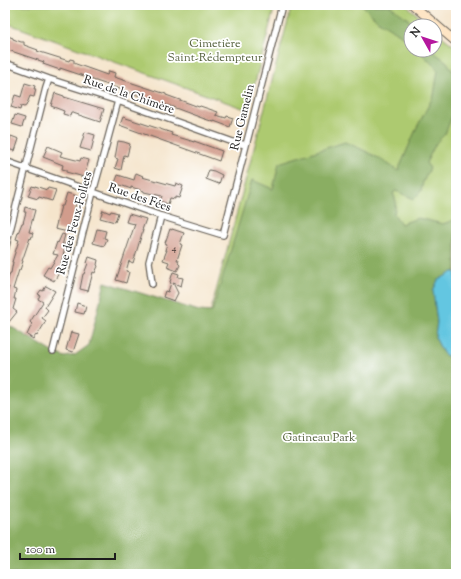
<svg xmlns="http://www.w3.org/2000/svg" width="461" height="579" font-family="'Sorts Mill Goudy',serif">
	<rect width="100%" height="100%" fill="#fff"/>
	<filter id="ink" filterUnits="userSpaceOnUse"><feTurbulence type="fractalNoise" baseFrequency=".025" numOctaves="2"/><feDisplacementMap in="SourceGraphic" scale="8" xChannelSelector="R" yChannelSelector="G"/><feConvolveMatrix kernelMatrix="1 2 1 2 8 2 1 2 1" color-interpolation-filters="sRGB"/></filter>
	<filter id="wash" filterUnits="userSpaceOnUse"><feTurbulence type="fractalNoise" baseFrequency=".012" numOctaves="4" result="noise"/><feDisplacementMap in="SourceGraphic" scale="16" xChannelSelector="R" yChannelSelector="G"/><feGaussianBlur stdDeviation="0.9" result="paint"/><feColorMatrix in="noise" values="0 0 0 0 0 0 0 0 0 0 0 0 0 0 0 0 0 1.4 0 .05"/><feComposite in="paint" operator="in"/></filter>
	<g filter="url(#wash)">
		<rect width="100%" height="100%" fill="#f5e5cc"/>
		<path fill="#adca70" stroke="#647346" d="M11 5H275L248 110 6 23Z
			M292 5H406L430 26H411V50H435V31L456 47V574H5L177 438Z"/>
		<path fill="#8aae62" stroke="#53653f" d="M362 5H389L408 19 413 26H411V43L398 33 377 20Z
			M418 50H434L435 53 447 62 456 76V106L445 134 436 143 426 163 430 168 423 182 421 191 414 199 396 191 393 193 396 201 394 214 401 224 418 218 443 224 456 219V272H453L435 307 437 322 435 337 443 353 456 363V574H5V323L53 352 65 357 75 355 89 345 105 282 199 311 212 312 252 180 273 189 279 163 345 142C364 150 381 158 398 171L417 127 434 95 438 70Z"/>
		<path fill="#63c6e1" stroke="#40717e" d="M453 272H456V363L443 353 435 337 437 322 433 291 438 280Z"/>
		<g id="blocks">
			<path fill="#d19c8c" d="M5 35 13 38V39L21 42H24V45L38 50 37 51 69 61 70 59 74 60V63L76 64 107 75 109 71 115 73 114 77 166 94V95L199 107 200 106 218 112 216 115 226 118 227 116 233 118 230 127 214 121V122L202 118 170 106 142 98 143 97 108 85 90 79V78L60 68V70L43 64 44 62 5 49Z
				M25 83 35 86 34 89H36L34 97 30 96 26 106 24 107 21 106 20 110 11 107 15 95 21 97Z
				M55 93 64 96V97L104 109 100 122 73 113H71L70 116 63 114 64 111 51 106Z
				M15 115 25 118 22 127 12 124Z
				M123 117 172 133 171 135 188 140 194 142V141L222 151 219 161 122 126 120 125Z
				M85 132 95 135 91 151 80 148Z
				M11 136 19 139 15 151 7 149Z
				M118 141 124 142 130 144 127 156 124 155 121 170 115 168 118 159 115 158Z
				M48 146 62 152 60 156 80 161 81 158 89 160 84 177 66 172V170L62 169 63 165 43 157Z
				M209 170 214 171 222 175 219 184 206 179Z
				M136 173 143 176 142 177 175 186 176 183 183 186 179 198 175 197V199L170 198 168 204 160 201 162 196 144 192V191L131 187V189L115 183 118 175 134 180Z
				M32 186 35 187V186L47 190 48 188 56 190 52 201 39 197 38 199 28 196Z
				M67 193 77 196 73 220H71L68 232 55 229 61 206H63Z
				M25 207 35 210 29 232 33 233 31 239 30 238 22 261H23L20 270H19L13 289 16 290 14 299H16L13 309 17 312 9 322 5 320V300L9 287 6 286 10 273H11L13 262H12L19 240 16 239 18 233 22 223H23L26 212H24Z
				M103 210 110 213 111 211 118 213 115 222 100 218Z
				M129 214 146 219 142 230H143L133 263 129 261 126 271 129 272 126 283 116 280 135 224 126 222Z
				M97 229 106 231 104 238 107 239 104 246 93 243Z
				M170 229 172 230V229L184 233 180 244 182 245 177 260H179L178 263 180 265 177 271 167 267 169 262 163 260 167 250H165L167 244 165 243Z
				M62 234 65 235 62 246H63L65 243 66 244 61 263 62 264 61 266V267L58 272 59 273 54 281 43 275 48 267 50 268 58 255 53 254 57 242 58 243Z
				M89 257 98 260 97 265 98 266 95 273 93 272 88 291 80 289 83 274H84L88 263H87Z
				M173 272 179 274 178 277 183 278 181 286 173 283 178 293 174 301 163 297 165 291 168 292 171 283 170 282Z
				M46 286 55 291 45 307 48 310 42 318 46 321 37 336 36 335 33 339 27 335 32 324 30 322 43 302 38 299 40 295 38 294 41 290 43 291Z
				M77 303 86 306 84 314 75 312Z
				M71 332 79 334 73 352 66 350Z"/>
		</g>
	</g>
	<g filter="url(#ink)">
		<use href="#blocks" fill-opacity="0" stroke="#68625a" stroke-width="1"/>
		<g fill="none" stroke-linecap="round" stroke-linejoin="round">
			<defs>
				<path id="street" d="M5 63 49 79 118 101 233 142 246 145
					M5 161 161 216 223 235 282 5
					M5 250 46 88 49 79
					M152 284 149 262 161 216
					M53 351 93 192 107 142 118 101"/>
				<path id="secondary" d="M413 5 456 42"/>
			</defs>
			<use href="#street" stroke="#68625a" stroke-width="8"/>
			<use href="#secondary" stroke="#68625a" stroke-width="10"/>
			<use href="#street" stroke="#fff" stroke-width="5.5"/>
			<use href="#secondary" stroke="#fee5c5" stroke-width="8"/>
		</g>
	</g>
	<g text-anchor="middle" stroke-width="3.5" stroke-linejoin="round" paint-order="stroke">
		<g font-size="10" fill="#493c38">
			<text x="174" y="251">4</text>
		</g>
		<g font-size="12" fill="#56623e" stroke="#fff">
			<text x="215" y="47">Cimetière<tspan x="215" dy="14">Saint-Rédempteur</tspan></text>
			<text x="319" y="441">Gatineau Park</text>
		</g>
		<g font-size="12" fill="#1c1c1c" stroke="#fff">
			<text transform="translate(129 94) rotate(19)" y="4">Rue de la Chimère</text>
			<text transform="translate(242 117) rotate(-76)" y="4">Rue Gamelin</text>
			<text transform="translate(140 197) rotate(19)" y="4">Rue des Fées</text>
			<text transform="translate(74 223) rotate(-75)" y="4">Rue des Feux-Follets</text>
		</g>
	</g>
	<rect width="461" height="579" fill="none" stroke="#fff" stroke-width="20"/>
	<g transform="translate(423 38) rotate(309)"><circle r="19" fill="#ffffff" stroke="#a4a4a4"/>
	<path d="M0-3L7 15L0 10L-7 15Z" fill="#b5179e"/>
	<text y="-6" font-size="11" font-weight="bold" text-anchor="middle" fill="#1c1c1c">N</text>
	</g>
	<path d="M20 553v6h95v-6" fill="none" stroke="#1c1c1c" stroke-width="2"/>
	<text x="26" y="553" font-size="12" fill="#1c1c1c" stroke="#ffffff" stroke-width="3" paint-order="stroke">100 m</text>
</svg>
